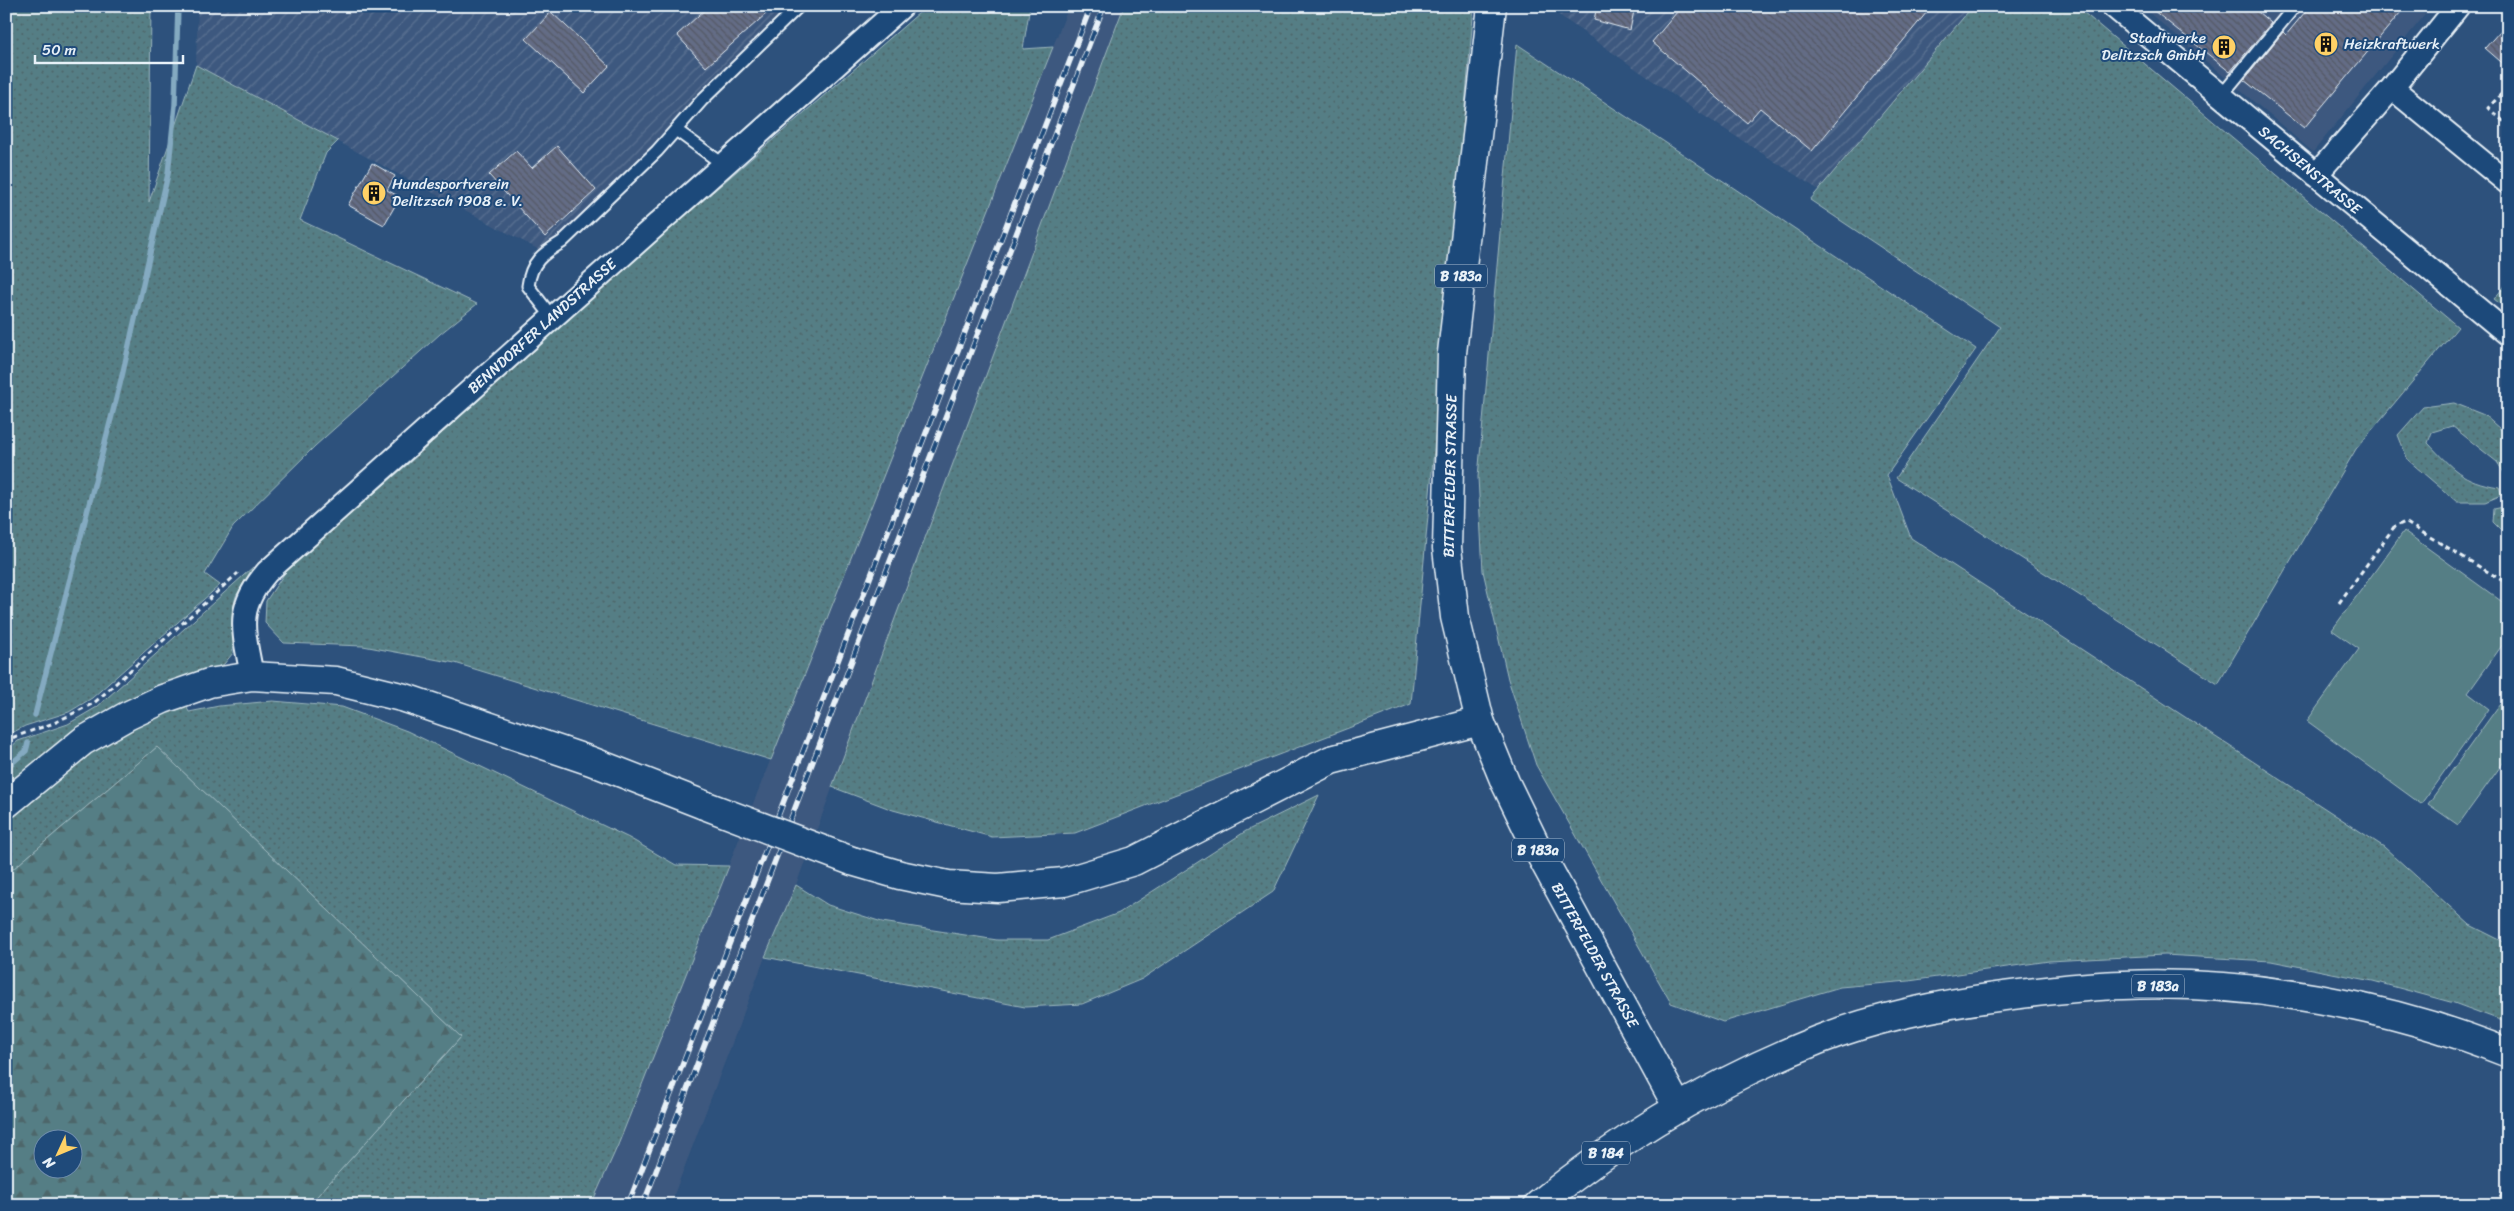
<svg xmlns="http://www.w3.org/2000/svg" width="2514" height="1211" font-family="Sriracha,sans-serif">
	<defs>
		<pattern id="industrial-furrows" width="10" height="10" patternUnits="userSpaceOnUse" patternTransform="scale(1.25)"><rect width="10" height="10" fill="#3e597f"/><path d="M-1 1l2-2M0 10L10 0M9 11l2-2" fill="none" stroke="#5a7192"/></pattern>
		<pattern id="grass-dots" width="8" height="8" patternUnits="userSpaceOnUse" patternTransform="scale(1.25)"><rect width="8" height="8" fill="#557e85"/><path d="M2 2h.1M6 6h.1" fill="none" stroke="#4e666a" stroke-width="1.8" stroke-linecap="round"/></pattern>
		<pattern id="forest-firs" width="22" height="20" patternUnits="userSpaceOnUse" patternTransform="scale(1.25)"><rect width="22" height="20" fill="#557e85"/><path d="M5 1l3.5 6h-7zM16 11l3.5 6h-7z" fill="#4e666a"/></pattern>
		<pattern id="building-back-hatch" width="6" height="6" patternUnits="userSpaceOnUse" patternTransform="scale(1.25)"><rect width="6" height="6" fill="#646c85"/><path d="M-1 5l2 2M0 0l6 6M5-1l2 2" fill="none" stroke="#545865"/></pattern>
	</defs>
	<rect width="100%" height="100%" fill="#2d517c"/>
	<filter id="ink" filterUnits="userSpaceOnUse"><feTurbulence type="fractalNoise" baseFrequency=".02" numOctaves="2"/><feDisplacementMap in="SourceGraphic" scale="10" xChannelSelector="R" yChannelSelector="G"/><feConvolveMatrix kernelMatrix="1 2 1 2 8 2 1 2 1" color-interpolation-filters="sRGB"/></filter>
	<g filter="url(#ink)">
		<path fill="#3e597f" d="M1069 6H1124L796 885 765 957 670 1205H591L618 1145Z
			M2141 6H2432L2313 152Z"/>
		<path fill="url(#industrial-furrows)" d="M198 6H797L545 253 196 65Z
			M1546 6H1973L1819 190 1689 106Z"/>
		<path fill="url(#grass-dots)" stroke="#9eb8be" d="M6 6H151L149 202 196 65 338 141 326 153 300 220 477 304 440 334 315 446 233 527 205 574 220 585 92 698 69 712 25 726 6 736Z
			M927 6H1030L1023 49 1053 47 771 760 455 663 363 646 284 643 265 623 266 601 288 568 408 464 585 303Z
			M1124 6H1474L1411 704 1075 833 992 837 893 810 832 787Z
			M1973 6H2076L2458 327 2356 449 2218 684 1896 478 2000 327 1810 200Z
			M1517 44 1976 349 1887 475 1911 538 2384 847 2470 925 2508 944V1023L2454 1003 2373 981 2271 961 2164 955 2049 961 1909 981 1840 987 1723 1022 1671 1003 1536 765 1508 679 1483 571 1478 477Z
			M2508 282V310L2494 299Z
			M2454 403 2484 415 2508 436V479L2497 462 2452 426 2432 432 2428 443C2453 469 2461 481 2499 487L2502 495 2485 502H2457L2408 460 2398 435 2423 407Z
			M2508 506V537L2493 522 2494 509Z
			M253 567 236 596 232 612 233 653 224 664 6 789V751L18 741 68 724 97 707Z
			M273 701 342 707 407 731 629 838 676 865 729 866 618 1145 591 1205H309L461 1037 157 747 6 875V819L49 781 104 740 185 704 189 712 219 706Z
			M1319 795 1273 892 1142 979 1082 1004 1025 1007 765 957 796 885 828 905 882 922 997 940H1048L1119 913 1246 831Z"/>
		<path fill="url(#forest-firs)" stroke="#9eb8be" fill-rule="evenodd" d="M157 747 461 1037 309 1205H6V875ZM42 1138H72V1168H42Z"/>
		<path fill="#557e85" stroke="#9eb8be" d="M2404 531 2508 606V637L2468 693 2489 709 2421 804 2307 721 2359 649 2332 630Z
			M2500 704 2508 709V756L2458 825 2428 804Z"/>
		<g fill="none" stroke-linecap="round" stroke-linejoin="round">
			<path stroke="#84aac1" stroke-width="5.5" d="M35 715 122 376 168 174 175 105 178 6
				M6 768 26 751 28 743"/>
		</g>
		<path fill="url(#building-back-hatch)" stroke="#e8f1f8" d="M709 6H775L706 67 677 35Z
			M1597 6H1635L1630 30 1594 20Z
			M1682 6H1932L1812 151 1760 108 1747 123 1652 42Z
			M2148 6H2251L2271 23 2230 72Z
			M2310 6H2406L2304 128 2244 80 2283 32 2286 35Z
			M551 12 609 66 584 93 526 39Z
			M2508 22V68L2485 48Z
			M557 146 596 190 545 237 489 175 516 151 532 168Z
			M372 163 395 176 387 190 400 197 384 225 348 205Z"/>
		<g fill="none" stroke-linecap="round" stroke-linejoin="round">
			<defs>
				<path id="lane" d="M2221 96 2295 6
					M676 130 724 165
					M552 317 528 286C531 262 542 254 562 242L657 151 702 100 799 6"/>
				<path id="street" d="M2113 6 2508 334
					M2392 88 2508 183
					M2316 175 2392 88 2458 6
					M252 676C244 631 234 610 267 572L902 6"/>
				<path id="secondary" d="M6 804 83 741 127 716 163 699 209 683 252 676 336 681 405 698 591 761 704 805
					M852 861 900 875 948 885 998 888 1064 882 1134 861 1331 760 1480 721"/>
				<path id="primary" d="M1492 6 1452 353 1447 548 1455 617 1480 721 1505 782 1538 850 1677 1106
					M1538 1205C1624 1135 1715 1081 1818 1040 1877 1017 1941 1004 2004 996 2043 991 2083 986 2123 985 2250 980 2390 1005 2508 1053"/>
			</defs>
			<use href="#lane" stroke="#e8f1f8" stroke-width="15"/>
			<use href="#street" stroke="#e8f1f8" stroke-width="26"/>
			<use href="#secondary" stroke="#e8f1f8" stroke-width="31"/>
			<use href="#primary" stroke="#e8f1f8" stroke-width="31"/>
			<path stroke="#e8f1f8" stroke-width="3" stroke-dasharray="5 4" stroke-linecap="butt" d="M2508 87 2488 108 2508 125
				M2339 603 2394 527 2405 522 2508 584
				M6 744 14 737 54 723 94 703 238 573
				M2496 1205 2508 1182"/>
			<use href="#lane" stroke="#1f4a7a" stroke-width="11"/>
			<use href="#street" stroke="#1f4a7a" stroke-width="22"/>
			<use href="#secondary" stroke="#1f4a7a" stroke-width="28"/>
			<use href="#primary" stroke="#1f4a7a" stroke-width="28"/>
			<defs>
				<path id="rail" d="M778 816 1091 6
					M790 821 1104 6
					M628 1205 768 844
					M643 1205 780 848"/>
			</defs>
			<use href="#rail" stroke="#e8f1f8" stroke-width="5.5"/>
			<use href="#rail" stroke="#1f4a7a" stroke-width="4" stroke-dasharray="11" stroke-linecap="butt"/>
			<defs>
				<path id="secondary-bridge" d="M704 805 852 861"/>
			</defs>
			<use href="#secondary-bridge" stroke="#e8f1f8" stroke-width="31" stroke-linecap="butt"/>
			<use href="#secondary-bridge" stroke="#1f4a7a" stroke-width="28"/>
		</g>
	</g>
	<defs>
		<symbol id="building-disc" viewBox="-11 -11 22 22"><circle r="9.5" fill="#ffd166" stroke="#1f4a7a"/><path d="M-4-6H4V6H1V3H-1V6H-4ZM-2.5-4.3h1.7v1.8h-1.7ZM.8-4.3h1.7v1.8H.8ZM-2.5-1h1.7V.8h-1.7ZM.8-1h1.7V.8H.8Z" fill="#111"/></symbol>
	</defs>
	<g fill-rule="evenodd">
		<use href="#building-disc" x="2312" y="30" width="28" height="28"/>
		<use href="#building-disc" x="2210" y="33" width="28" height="28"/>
		<use href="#building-disc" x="360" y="179" width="28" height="28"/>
	</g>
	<g text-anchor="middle" stroke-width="4" stroke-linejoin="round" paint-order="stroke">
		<g fill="#1f4a7a" stroke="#acbfd2" stroke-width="1">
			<rect x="1435" y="264.5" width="52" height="23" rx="4"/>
			<rect x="1512" y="838.5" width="52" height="23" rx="4"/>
			<rect x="2132" y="974.5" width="52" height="23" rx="4"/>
			<rect x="1582" y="1141.5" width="48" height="23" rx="4"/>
		</g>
		<g font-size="14" font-weight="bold" fill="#e8f1f8">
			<text x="1461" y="281">B 183a</text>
			<text x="1538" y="855">B 183a</text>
			<text x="2158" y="991">B 183a</text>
			<text x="1606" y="1158">B 184</text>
		</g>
		<g font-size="15" fill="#e8f1f8" stroke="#1f4a7a" text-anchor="start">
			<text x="2206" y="43" text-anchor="end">Stadtwerke<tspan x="2206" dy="17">Delitzsch GmbH</tspan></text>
			<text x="2344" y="49">Heizkraftwerk</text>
			<text x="392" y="189">Hundesportverein<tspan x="392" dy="17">Delitzsch 1908 e. V.</tspan></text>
		</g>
		<g font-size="15" fill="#e8f1f8" stroke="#1f4a7a">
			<text transform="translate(2310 170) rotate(40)" y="5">SACHSENSTRASSE</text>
			<text transform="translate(542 326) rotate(-42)" y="5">BENNDORFER LANDSTRASSE</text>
			<text transform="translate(1450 476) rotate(-89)" y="5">BITTERFELDER STRASSE</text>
			<text transform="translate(1595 955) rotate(61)" y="5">BITTERFELDER STRASSE</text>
		</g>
	</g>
	<rect width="2514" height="1211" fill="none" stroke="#1f4a7a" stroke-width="25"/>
	<rect x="12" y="12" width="2489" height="1186" fill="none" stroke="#e8f1f8" stroke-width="2" filter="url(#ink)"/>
	<g transform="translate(58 1154) rotate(226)"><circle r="24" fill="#1f4a7a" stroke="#6f8dac"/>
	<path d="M0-4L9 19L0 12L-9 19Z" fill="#ffd166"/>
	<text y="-8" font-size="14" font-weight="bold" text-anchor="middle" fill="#e8f1f8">N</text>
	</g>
	<path d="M35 55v8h148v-8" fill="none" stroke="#e8f1f8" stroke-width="2.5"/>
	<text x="42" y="55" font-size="15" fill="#e8f1f8" stroke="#1f4a7a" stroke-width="4" paint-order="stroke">50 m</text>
</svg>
